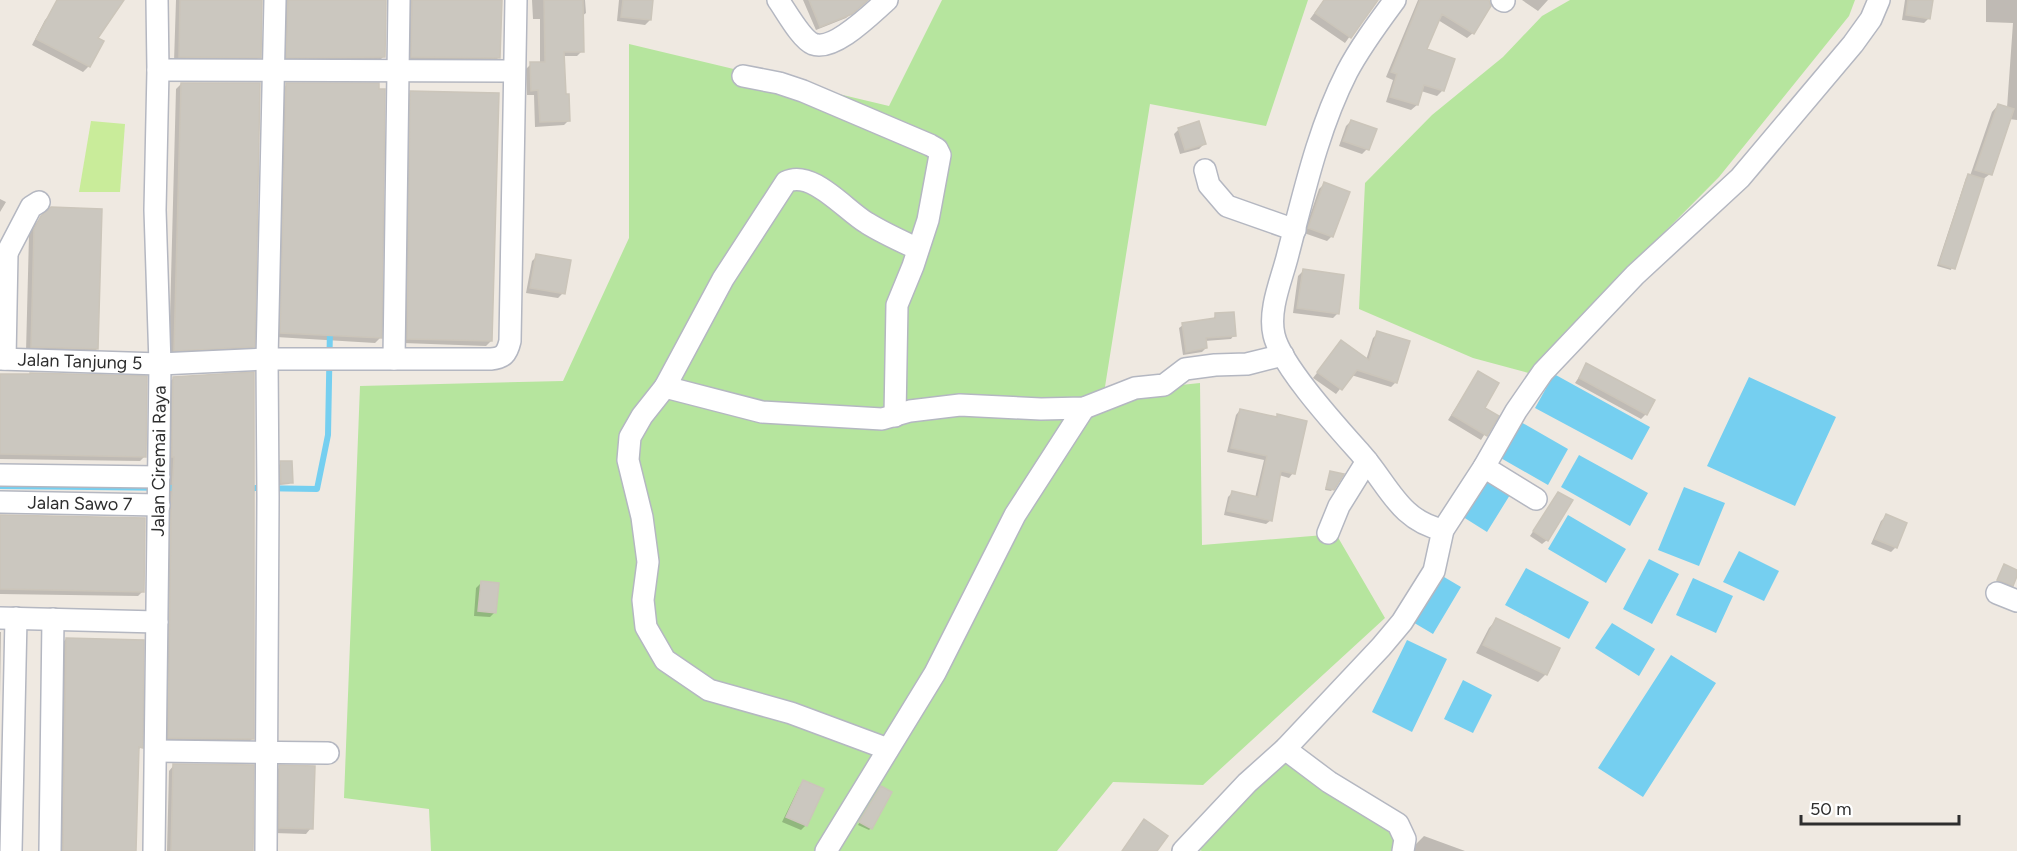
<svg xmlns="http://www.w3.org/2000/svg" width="2017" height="851" font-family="Figtree,sans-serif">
	<rect width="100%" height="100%" fill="#efe9e1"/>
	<path fill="#b6e59e" d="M942 0H1308L1266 126 1150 104 1104 393 1200 383 1202 545 1336 534 1385 618 1203 785 1113 782 1057 851H431L429 809 344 798 360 386 563 381 629 238V44L889 106Z
		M1570 0H1855L1849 16 1719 177 1613 284 1532 374 1473 358 1359 309 1365 183 1432 115 1503 57 1542 16Z
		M1285 749 1398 824 1403 851H1202L1187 846Z"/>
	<path fill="#c9ec9a" d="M91 121 125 124 120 192H79Z"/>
	<path fill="#75cff0" d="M1554 374 1650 427 1632 460 1535 408Z
		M1749 377 1836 417 1795 506 1707 466Z
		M1519 421 1568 449 1548 485 1499 457Z
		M1579 455 1648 493 1630 526 1561 487Z
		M1486 474 1513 490 1487 532 1460 515Z
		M1684 487 1725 503 1699 566 1658 550Z
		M1568 515 1626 549 1606 583 1548 549Z
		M1739 551 1779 571 1764 601 1723 582Z
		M1649 559 1679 574 1652 624 1623 609Z
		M1526 568 1589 602 1569 639 1505 605Z
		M1439 574 1461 587 1433 634 1411 621Z
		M1693 578 1733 596 1716 633 1676 615Z
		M1612 623 1655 649 1639 676 1595 648Z
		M1407 640 1447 659 1412 732 1372 712Z
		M1671 655 1716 683 1643 797 1598 768Z
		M1463 680 1492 695 1473 733 1444 719Z"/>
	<path fill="#0003" d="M64 0H122L96 39 102 42 88 67 83 72 32 45 45 20Z
		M176 0H261L259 57 254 62H174Z
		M280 0H386L384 56 379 61 282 62Z
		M406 0H500L498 58 493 63 407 62Z
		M532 0H585L586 13 582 16V51L577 56H563L564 96 569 120 564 125 535 127 534 95H527L526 69 531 64 540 63V19H533Z
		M619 0H652L650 20 645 25 617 21Z
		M803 0H866L846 18 816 30Z
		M1324 0H1376L1345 43 1310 19Z
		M1418 0H1487L1473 33 1467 38 1438 20 1425 50 1453 60 1442 91 1437 96 1421 91 1417 105 1411 110 1386 102 1393 80 1386 77Z
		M1522 0H1548L1538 11Z
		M1905 0H1931L1929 18 1924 23 1902 20Z
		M1986 0H2017V120L2009 119 1990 174 1982 180 1951 270 1937 266 1966 178 1970 176 1992 112 1998 105 2007 108 2013 23 1986 22Z
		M181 84 253 346 248 351 169 355 176 89Z
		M287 85 380 338 375 343 276 337 281 90Z
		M411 92 491 341 486 346 403 343 406 97Z
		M1351 121 1367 149 1362 154 1339 146 1346 126Z
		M1179 129 1204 144 1199 149 1180 154 1174 134Z
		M1324 184 1332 236 1327 241 1304 233 1319 189Z
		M0 199 6 202 0 212Z
		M51 209 97 349 92 354 26 352 29 235 36 223Z
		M537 256 563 293 558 298 526 293 532 261Z
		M1303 271 1338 313 1333 318 1293 313 1298 276Z
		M1216 315 1234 335 1231 339 1205 341 1206 348 1202 352 1183 355 1179 328 1183 325 1212 320Z
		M1378 333 1396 382 1391 387 1351 375 1336 394 1313 378 1341 342 1366 360 1373 338Z
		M1587 365 1646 414 1641 419 1575 383Z
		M1478 373 1482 409 1496 416 1481 440 1448 420Z
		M0 375 145 456 140 461 0 459Z
		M174 378 252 739 247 744 164 743 168 383Z
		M1240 410 1275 418 1278 416 1293 473 1289 478 1279 475 1271 520 1266 524 1224 515 1228 497 1232 493 1255 498 1264 460 1227 452 1236 415Z
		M281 463 291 482 289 484 279 485V465Z
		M1330 472 1333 489 1331 491 1325 490Z
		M1558 494 1547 540 1542 544 1530 536Z
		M0 516 143 591 138 596 0 594Z
		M1886 516 1896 547 1891 552 1871 544 1881 521Z
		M2004 566 2017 571 2010 587 1996 583Z
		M481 583 495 612 490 617 474 616 476 588Z
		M1496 620 1558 649 1546 674 1538 682 1476 653 1489 628Z
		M0 632H1L0 699Z
		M66 639 141 747 137 751 135 851H58L61 644Z
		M174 765 252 851H167L169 771Z
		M280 767 311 828 306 834 274 833 275 772Z
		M804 782 806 825 801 830 782 822 799 787Z
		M879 790 871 828 869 830 858 825Z
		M1424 836 1465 851H1412L1414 846Z"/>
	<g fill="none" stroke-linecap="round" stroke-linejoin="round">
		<path stroke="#75cff0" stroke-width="6" d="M0 486 179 488
			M247 488 317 489 328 435 330 328"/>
	</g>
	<path fill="#cbc7bf" stroke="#cbc5ba" stroke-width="1.5" d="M57 0H124L98 38 104 41 90 67 36 39Z
		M180 0H262L261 58 179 57Z
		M288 0H386L385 57 286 58Z
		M412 0H502L500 58 411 57Z
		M544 0H583L584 52H564L566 94H569L570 121 540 122 538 90 531 91 530 62H545Z
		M623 0H653L651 20 621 17Z
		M809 0H868L852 14 820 27Z
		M1324 0H1378L1351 38 1315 13Z
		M1420 0H1489L1491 6 1474 34 1442 14 1427 49 1455 59 1444 91 1424 85 1418 105 1390 97 1397 74 1391 72Z
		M1908 0H1933L1930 19 1906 15Z
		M181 83H260L255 347 174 351Z
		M286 83H379V89H385L382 338 280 333Z
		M410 91 499 93 492 341 407 339Z
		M1998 104 2014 109 1992 175 1975 170Z
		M1351 120 1377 129 1369 150 1343 141Z
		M1199 121 1206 144 1185 150 1178 128Z
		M1968 174 1984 179 1955 269 1939 264Z
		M1324 182 1350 192 1333 237 1308 228Z
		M51 207 102 209 98 349 31 347 34 229 41 216Z
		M536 254 571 260 565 294 530 288Z
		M1303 269 1344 275 1339 314 1297 308Z
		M1234 312 1236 336 1206 338 1207 348 1186 352 1182 323 1215 318V313Z
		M1377 331 1410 341 1397 383 1357 370 1342 390 1317 372 1341 340 1369 360Z
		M1586 363 1655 400 1647 415 1579 378Z
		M1478 371 1499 383 1485 408 1499 416 1487 436 1452 415Z
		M254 372V739L168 738 171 512 174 457H172L173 377Z
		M30 373 147 376 146 457 0 454V374H30Z
		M1240 409 1277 417V414L1307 421 1295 474 1281 471 1272 521 1227 511 1232 491 1258 497 1267 456 1231 448Z
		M280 461H292L293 483H281Z
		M1330 471 1344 474 1334 490 1326 488Z
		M1558 492 1573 500 1548 541 1533 531Z
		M1886 514 1907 523 1897 548 1875 539Z
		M0 515 145 518 144 592 0 589Z
		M2004 564 2017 570V576L2013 586 1997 580Z
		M481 581 499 583 496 613 478 611Z
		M1496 618 1560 648 1547 675 1483 645Z
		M66 638 144 640 143 748 139 747 136 851H63Z
		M173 764 254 765 253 851H171Z
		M279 765 315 766 313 829 279 828Z
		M803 780 824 789 807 826 786 817Z
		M881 786 892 792 872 829 859 822Z
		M1144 819 1168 836 1157 851H1122Z"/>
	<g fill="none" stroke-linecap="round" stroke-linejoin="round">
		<defs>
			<g id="minor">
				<path d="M778 0C786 11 801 39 813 44 834 52 872 13 887 0"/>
				<path d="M1395 0C1378 23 1360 47 1347 72 1318 129 1304 193 1288 254 1282 279 1268 309 1274 335 1281 366 1339 429 1362 455 1389 486 1400 521 1443 530"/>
				<path d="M1502 0 1504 1"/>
				<path d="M158 70 514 71"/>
				<path d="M743 76 779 83 803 91 930 145 937 149 940 155 928 220 913 266 897 305 895 416"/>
				<path d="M1205 170 1209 185 1227 206 1295 230"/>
				<path d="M0 256 7 253 31 207 39 202"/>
				<path id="s1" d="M0 359 160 364 267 359H491C503 358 507 354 510 341L516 0"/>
				<path d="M5 359 7 253"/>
				<path d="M394 359 399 0"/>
				<path d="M665 387 723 279 786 182C812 169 845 210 867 223 883 233 901 241 918 249"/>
				<path d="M1484 467 1536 499"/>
				<path d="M0 475 159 477"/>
				<path id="s2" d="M0 502 159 505"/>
				<path d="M1328 533 1339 506 1367 461"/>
				<path d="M1997 593 2017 601"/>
				<path d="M0 618 157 622"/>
				<path d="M888 749 791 713 709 690 665 660 646 627 643 600 648 562 642 517 628 460 630 437 642 416 665 387 762 412 882 419 910 411 960 405 1041 409 1084 408 1135 388 1164 385 1185 369 1215 365 1247 364 1283 355"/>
				<path d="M1285 749 1329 782 1398 824 1405 839 1403 851"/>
				<path d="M156 751 328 753"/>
				<path d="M11 851 16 618"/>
				<path d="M50 851 53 619"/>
				<path id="s3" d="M154 851 160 364 155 210 158 70 157 0"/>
				<path d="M266 851 268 498 267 359 275 0"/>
				<path d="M826 851 935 673 1015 515 1084 408"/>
				<path d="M1183 851 1247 783 1285 749 1381 647 1402 622 1434 571 1443 530 1484 467 1516 411 1543 372 1635 275 1740 178 1853 44 1871 19 1879 0"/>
			</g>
		</defs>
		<use href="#minor" stroke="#b4b7c1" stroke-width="24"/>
		<use href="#minor" stroke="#fff" stroke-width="21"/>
	</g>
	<g text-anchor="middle" stroke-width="4.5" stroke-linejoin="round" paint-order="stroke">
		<g font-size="18" fill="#2e2e2e" stroke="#fff">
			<text dy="6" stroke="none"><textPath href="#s1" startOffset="80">Jalan Tanjung 5</textPath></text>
			<text dy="6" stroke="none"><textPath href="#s3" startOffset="390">Jalan Ciremai Raya</textPath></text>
			<text dy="6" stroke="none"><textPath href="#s2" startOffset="80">Jalan Sawo 7</textPath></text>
		</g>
	</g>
	<path d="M1801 815v9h158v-9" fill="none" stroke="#2e2e2e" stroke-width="3"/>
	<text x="1810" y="815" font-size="18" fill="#2e2e2e" stroke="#ffffff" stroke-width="4.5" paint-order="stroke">50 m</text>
</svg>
